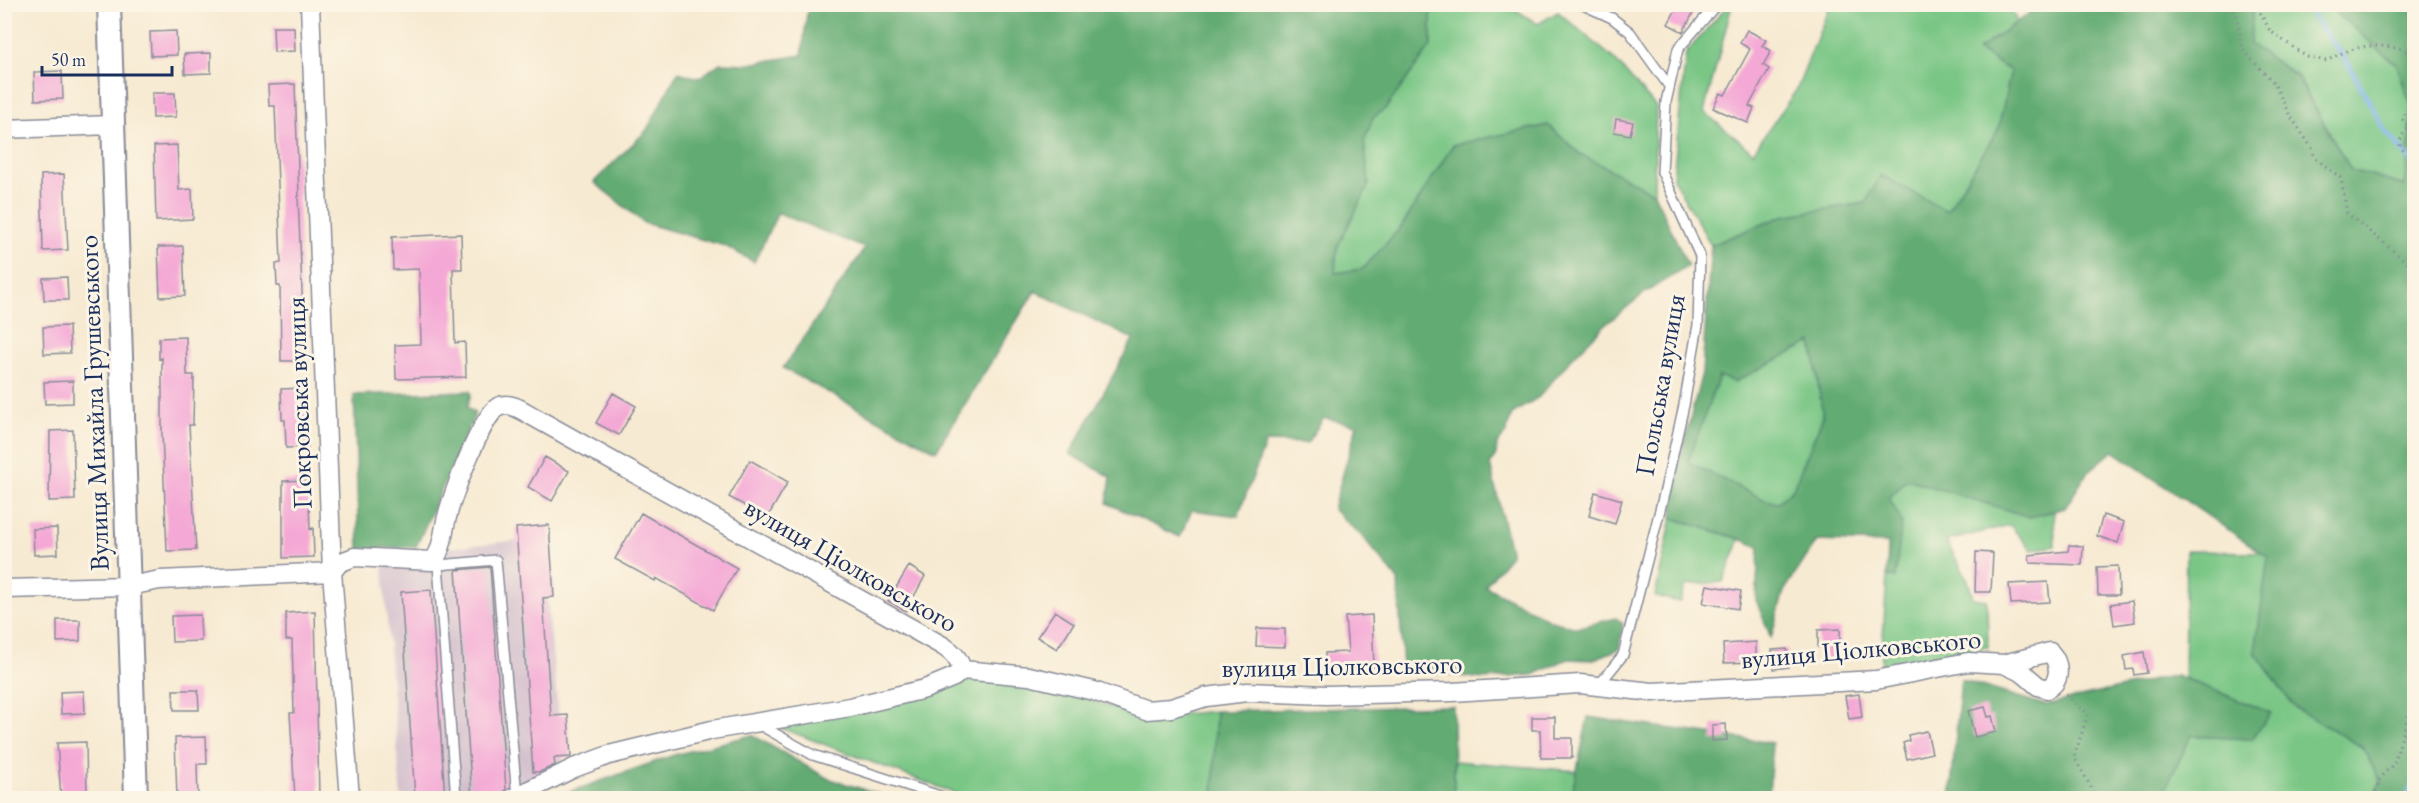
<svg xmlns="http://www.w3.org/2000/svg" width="2419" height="803" font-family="'EB Garamond',serif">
	<rect width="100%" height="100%" fill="#fcf5e5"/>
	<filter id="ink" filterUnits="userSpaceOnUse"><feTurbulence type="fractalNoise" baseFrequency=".0167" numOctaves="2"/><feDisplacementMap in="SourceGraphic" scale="12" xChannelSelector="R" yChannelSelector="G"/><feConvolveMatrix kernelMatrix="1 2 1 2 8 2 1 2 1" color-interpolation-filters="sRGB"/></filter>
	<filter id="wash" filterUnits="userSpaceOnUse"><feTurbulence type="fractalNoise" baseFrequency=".008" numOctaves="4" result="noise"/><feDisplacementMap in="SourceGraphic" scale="24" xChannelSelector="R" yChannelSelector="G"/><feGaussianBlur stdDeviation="1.35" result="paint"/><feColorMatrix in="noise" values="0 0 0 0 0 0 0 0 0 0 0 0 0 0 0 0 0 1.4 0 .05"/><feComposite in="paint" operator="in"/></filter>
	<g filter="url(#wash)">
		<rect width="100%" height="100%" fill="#f7ead2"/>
		<path fill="#d1bdcc" d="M541 538 564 771 504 798H401L382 555Z"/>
		<path fill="#79c685" stroke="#4a7a72" stroke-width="1.5" d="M1428 5H1508L1538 24 1558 12 1614 59 1656 107 1654 193 1580 154 1548 125 1453 145 1402 226 1363 269 1335 273 1337 248 1369 184 1364 141 1373 118 1386 108 1431 9Z
			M1728 5H1732L1704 112 1753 152 1797 89 1830 5H2009L2017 22 1978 50 2011 71 1998 130 1947 211 1865 203 1783 216 1711 245 1673 178 1686 53Z
			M2253 5H2327L2397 65 2412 108 2406 186 2351 170 2297 76 2250 44Z
			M1812 341 1823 417 1793 489 1777 503 1763 499 1687 462 1719 376 1734 382Z
			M1907 479 2030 517 2054 511 2055 546 2031 550 2010 525 1946 541 1968 580 1973 598 1987 600 1988 647 1881 669 1887 575 1895 578 1889 498Z
			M1672 518 1740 539 1723 582 1686 585 1680 602 1655 596Z
			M2186 551 2260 552 2269 558 2255 652 2295 708 2362 747 2381 782 2371 798H2161L2191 736 2252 739 2270 713 2184 678Z
			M971 679 1047 687 1147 717 1216 711 1213 798H967L778 727 895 704Z
			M1454 761 1577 771 1571 798H1454Z"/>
		<path fill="#62ab72" stroke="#3e6d68" stroke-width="1.5" fill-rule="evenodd" d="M2042 4 2253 5 2250 44 2296 76 2351 170 2405 186 2412 108 2397 65 2327 5H2414V798H2371L2381 782 2362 747 2295 708 2255 652 2268 557 2113 451 2087 473 2065 508 2030 517 1907 479 1889 498 1902 522 1895 578 1887 575 1888 543 1817 541 1784 591 1771 638 1756 600 1759 547 1740 539 1672 518 1679 463 1702 373 1711 245 1783 216 1865 203 1881 175 1947 211 1998 130 2011 71 1978 50ZM1812 342 1823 417 1793 489 1777 503 1763 499 1688 462 1719 376 1734 382Z
			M808 5H1428L1431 9V46L1386 108 1373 118 1364 141 1369 184 1337 248 1335 273 1363 269 1402 226 1453 145 1548 125 1580 154 1654 193 1688 266 1646 292 1605 325 1572 358 1539 397 1512 414 1506 433 1497 444 1496 455 1490 464 1511 555 1485 586 1552 621 1576 628 1616 618 1623 624 1619 649 1592 660 1567 659 1533 675 1483 679 1403 669 1398 580 1363 537 1333 509 1357 425 1324 418 1307 443 1266 442 1238 516 1192 510 1180 537 1107 503 1111 477 1070 454 1133 339 1035 291 936 451 783 368 865 248 778 213 754 262 725 246 644 223 594 182 646 131 678 72 699 78 720 63 749 64 802 55Z
			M470 391 471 394 467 407 475 414 416 547 359 549 354 395Z
			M2176 675 2271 713 2252 739 2191 736 2161 798H1950L1961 680 2045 705Z
			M1453 706 1454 798H1213L1216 711Z
			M1588 717 1772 743 1769 798H1571Z
			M752 735 827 778 891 798H560L558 796 674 755Z"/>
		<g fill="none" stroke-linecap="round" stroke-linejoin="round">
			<path stroke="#7ab3ea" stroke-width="5" d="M2304 4 2349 65 2384 129 2414 165
				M2406 798 2414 783"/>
		</g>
		<g id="blocks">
			<path fill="#f4a8d5" d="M1679 4H1698L1683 32 1668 24Z
				M273 27H294L295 51 274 52Z
				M1747 30 1766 40 1762 46 1771 51 1763 65 1769 69 1749 106 1754 108 1748 123 1713 108 1720 93 1725 95 1750 49 1740 43Z
				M176 31 177 55 151 56 150 32Z
				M211 53V73L185 74 184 54Z
				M62 71 63 99 35 100 34 72Z
				M295 84 299 196H298L305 361H281L280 286H277L276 264 281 263 275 106H269L268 85Z
				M152 93H175L176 117 153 118Z
				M1616 119 1633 122 1630 135 1614 132Z
				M177 145 179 190 192 189 193 219 156 221 154 146Z
				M64 174 68 250 43 251 41 175Z
				M461 234 462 269H453L455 343 465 342 466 377 396 379 395 345 421 344 419 269 393 270 392 237Z
				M183 246 185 296 160 297 158 247Z
				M67 277 68 300H44L43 278Z
				M69 326 70 353 44 354 43 327Z
				M186 337 187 375H194L193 425H189L196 550 167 551 162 434V358L159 359V338Z
				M73 381V403L45 404 44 382Z
				M306 388 308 447 286 448 285 420H282L281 389Z
				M613 393 636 406 619 435 596 423Z
				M73 430 75 500 49 501 50 431Z
				M545 457 569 471 552 501 528 487Z
				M750 460 788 482 767 518 729 497Z
				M308 480 310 529 313 528 314 557 283 558V481Z
				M1595 492 1622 500 1615 524 1589 516Z
				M641 513 737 568 713 610 656 578 655 581 615 559Z
				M2103 515 2124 522 2118 543 2097 536Z
				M549 525 554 597 543 598 551 716 568 715 571 757 554 758 555 765 540 772H533L516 528Z
				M57 528 58 554 34 555 33 529Z
				M2069 545 2083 546 2082 565 2030 563 2029 555 2068 551Z
				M1976 552 1993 553 1991 592H1975Z
				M909 566 925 576 906 611 888 601Z
				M2118 566 2119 595H2098L2097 567Z
				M490 567 506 789 502 796 472 798 456 570Z
				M2048 582 2050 602 2011 604 2009 584Z
				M1707 585 1741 591 1738 609 1703 603Z
				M431 590 445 798H415L401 592Z
				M2132 601 2135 622 2114 625 2111 604Z
				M315 611 319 798H295L290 713H294L292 640H286V613Z
				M1055 611 1074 623 1057 649 1037 637Z
				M200 615 201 641 172 642 171 616Z
				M1372 615 1374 667H1325V653L1348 652 1345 617Z
				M57 620H80V641L57 642Z
				M1257 628 1285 629V647L1256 646Z
				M1840 629V658L1824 659V647H1818V630Z
				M1756 642V662L1724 663 1723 644Z
				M1787 649 1789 667 1774 669 1772 650Z
				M2144 652 2147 673 2134 675 2133 669 2126 670 2124 656Z
				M173 690H198L199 710H174Z
				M84 691 85 713 61 714 60 692Z
				M1859 694 1862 717 1849 719 1845 696Z
				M1985 707 1988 717 1992 716 1996 732 1975 737 1968 711Z
				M1532 717H1555V738H1572V758H1541L1540 730H1532Z
				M1726 724 1727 740 1712 741V725Z
				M1927 731 1932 753 1907 759 1903 743 1909 741 1908 735Z
				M206 737 207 764H197L198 798H177L175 738Z
				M86 742 87 798H61L57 743Z"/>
		</g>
	</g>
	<g filter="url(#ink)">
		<use href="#blocks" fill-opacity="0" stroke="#898c98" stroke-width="1.5"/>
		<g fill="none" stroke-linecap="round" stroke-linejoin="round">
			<defs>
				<path id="service" d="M1581 4 1612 18 1630 32 1669 86
					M436 559 438 565 496 560 517 796
					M438 565 456 798
					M1598 686 1623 655 1665 490 1684 405 1698 325 1700 256 1662 172 1666 102 1678 49 1717 4
					M758 724 813 755 946 798"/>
				<path id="minor" d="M310 4 332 572 350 798
					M4 129 112 125
					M4 589 129 586 160 580 332 572 339 563 354 557 432 561C443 553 443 530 447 517 452 497 481 417 498 407 509 401 522 410 532 416L943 646C952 652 959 658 962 670L1029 676 1094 691 1146 710 1171 708 1206 697 1247 692 1326 695 1452 692 1580 684 1652 692 1876 680 1968 662 2004 664 2023 673 2038 686 2047 689C2062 681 2060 663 2050 652L2004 664
					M513 798 574 768 609 755 712 730 850 707 925 689 954 677 962 670"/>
				<path id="tertiary" d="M109 4 136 798"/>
			</defs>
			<use href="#service" stroke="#898c98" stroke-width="12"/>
			<use href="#minor" stroke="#898c98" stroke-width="21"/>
			<use href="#tertiary" stroke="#898c98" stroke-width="26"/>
			<path stroke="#898c98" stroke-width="3" stroke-dasharray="1.5 4.5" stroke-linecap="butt" d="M2227 4 2234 10
				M2232 4 2236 11 2243 50 2274 83 2289 114 2312 148 2315 158 2341 178 2347 213 2414 268
				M2252 4 2260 12 2270 31 2307 57 2327 61C2356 43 2383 42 2414 53
				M2402 4 2414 23
				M2414 98 2408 105 2403 120 2408 126 2414 129
				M2414 130H2407L2401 136 2400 147 2414 161
				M2066 695 2088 714 2074 757 2097 798
				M2374 798 2381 776 2394 764 2414 695"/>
			<use href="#service" stroke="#fff" stroke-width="9"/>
			<use href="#minor" stroke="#fff" stroke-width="18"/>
			<use href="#tertiary" stroke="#fff" stroke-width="22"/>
		</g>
	</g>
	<g text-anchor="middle" stroke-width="6" stroke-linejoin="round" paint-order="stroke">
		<g font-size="27" fill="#1b2f5e" stroke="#fcf5e5">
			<text transform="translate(1660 385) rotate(-80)" y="9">Польська вулиця</text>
			<text transform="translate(94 403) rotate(-92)" y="9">Вулиця Михайла Грушевського</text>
			<text transform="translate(299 403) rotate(-92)" y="9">Покровська вулиця</text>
			<text transform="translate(851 565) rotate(30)" y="9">вулиця Ціолковського</text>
			<text transform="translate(1861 649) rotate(-5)" y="9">вулиця Ціолковського</text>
			<text transform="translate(1342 666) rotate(-1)" y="9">вулиця Ціолковського</text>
		</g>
	</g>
	<rect width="2419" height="803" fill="none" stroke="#fcf5e5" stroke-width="24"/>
	<path d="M42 66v9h130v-9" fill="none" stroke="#1b2f5e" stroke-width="3"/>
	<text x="51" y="66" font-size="18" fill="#1b2f5e" stroke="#fcf5e5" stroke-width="4.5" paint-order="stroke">50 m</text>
</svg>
